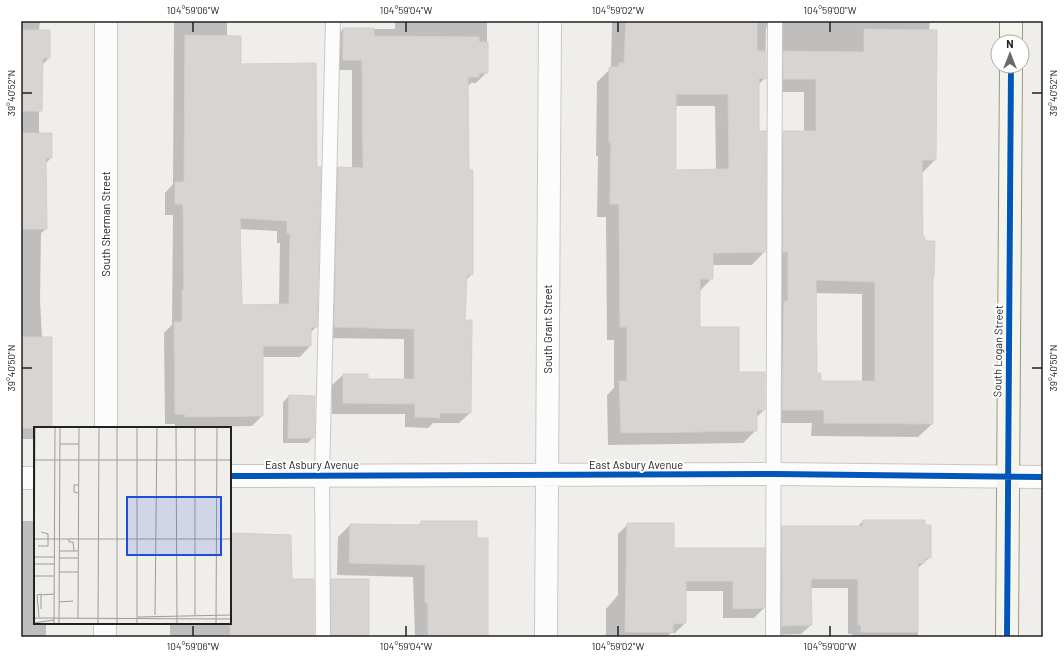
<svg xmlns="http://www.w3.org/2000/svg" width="1064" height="658" font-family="Barlow,sans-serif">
	<rect width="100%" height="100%" fill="#f0eeeb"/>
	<path fill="#0003" fill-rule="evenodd" d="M21 21H40L39 30 49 58 42 65 39 73V132L42 134H51V158L45 164 46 229 41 233 40 299 42 338 50 428H35V439H21Z
		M174 21H227V37L240 65 315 64 316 327 310 333V346L300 357H262V416L252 426 175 427V424H165L164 333 172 325 173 215H165V193L173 184ZM239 229 277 231V243H280L279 305 241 306Z
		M395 21H487V72L476 83H471L467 87 468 171 472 274 465 281 464 321 470 413 459 423H433L428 428 405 427V414H332V385L343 375 367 380H404V339L324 338 328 179 338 168H352V70H333V40L343 29H395Z
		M612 21H930L929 31H936L935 160 922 173V238L933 277 932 279V424L918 437 811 436 812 423H769L770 145 784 132H804V92H771V35L766 27 765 78 758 85V132L765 251 752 265H712V278L699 292V328L738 373 764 410 756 418V430L743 443 608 445 607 395 614 388V340H607L606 217H597L598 156H596L597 82 611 68ZM675 106H715L716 170 675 171ZM815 293 862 294V382H820L816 374Z
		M289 396 313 437 308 443H283V402Z
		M21 521H35V623H46V637H21Z
		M863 521 930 557 917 569 918 637H852V634H848V588H810L811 625 801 634 773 635V537L782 527H857Z
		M421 522 476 540 487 637H415L413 577 337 575 338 537 350 525 418 526Z
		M628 524 673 549H764V608L754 618H723V591H685V623L675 633H671L666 637H606V609L618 595V534Z
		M232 534 291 580H313L312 637H170V623H230V536Z
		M332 580 368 636 367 637H326V586Z"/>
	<path fill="#d7d4d2" stroke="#d3d0cc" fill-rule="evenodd" d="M626 21H757V51H766V79L759 78V131H766V252L713 253V279H700V327H739V372H765V410H757V431L621 433 619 381H627V327H620L619 204H610L611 143H609V67H619V63H624ZM676 94H728L729 169 676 170Z
		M343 28H374V36L479 37V42H488V73H479V77H468L469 170H473V275H467L465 320H472L471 413H440V418L415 417V404L343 403V374H368V379H414V329L334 327 338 167 363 168 362 60H343Z
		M864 29 937 30 936 160H922L923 237H925V241H935L934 277H933V424L824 423V410H782L784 301H788V252H783V131H816V79H783V51L864 52ZM816 280 875 282V381H821V373H817Z
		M21 30H50V58H43L42 111H21Z
		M185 35 241 36V64L316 63 317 167H321L317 327H311V346H263V416L185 417V414H175L174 322H182V290H184L183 204H175V182H184ZM240 218 287 221V233H290L289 304 242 305Z
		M21 133H52V158H46L47 229H21Z
		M21 337H52V428H21Z
		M289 395 315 396 314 438H288Z
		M863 520H925V525H931V558H925V563H918V632H861V625H858V579H811L812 625 782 626V526H863Z
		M421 521H477V538H488V637H428V603H425V565L349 563 350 524 421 525Z
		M627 523H674V548H765V608L733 609V581H686V623L673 624V632H625Z
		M231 533 291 535 292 579H314V635H311V637H230Z
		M331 579H369V636L331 635Z"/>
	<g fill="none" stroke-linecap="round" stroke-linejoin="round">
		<defs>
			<path id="lane" d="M323 637 322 475 333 21
				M773 637 775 21"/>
			<path id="street" d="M106 428V21
				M230 476 775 474 1043 477
				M21 478H35
				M105 637V623
				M546 637 550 21"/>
			<path id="secondary" d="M1011 42V21
				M1007 637 1011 66"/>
		</defs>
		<use href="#lane" stroke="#c9c8c7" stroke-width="16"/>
		<use href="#street" stroke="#c9c8c7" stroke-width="24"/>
		<use href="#secondary" stroke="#999a82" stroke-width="24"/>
		<use href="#lane" stroke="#fdfcfc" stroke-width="14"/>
		<use href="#street" stroke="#fdfcfc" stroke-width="22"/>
		<use href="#secondary" stroke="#f4f4ed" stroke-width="22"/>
		<defs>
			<path id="cycleway" d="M230 476 775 474 1043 477
				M1007 637 1011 66"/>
		</defs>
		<use href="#cycleway" stroke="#fff" stroke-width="8"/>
		<use href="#cycleway" stroke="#0057b8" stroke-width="6"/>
	</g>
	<path fill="none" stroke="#222" stroke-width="1.5" d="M193 22V32M406 22V32M618 22V32M830 22V32M22 93H32M1032 93H1042M22 368H32M1032 368H1042M193 626V636M406 626V636M618 626V636M830 626V636"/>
	<g text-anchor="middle" stroke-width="4" stroke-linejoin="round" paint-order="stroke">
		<g font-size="11" fill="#222" stroke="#fff">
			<text transform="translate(106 224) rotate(-90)" y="4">South Sherman Street</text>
			<text transform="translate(548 329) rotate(-90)" y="4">South Grant Street</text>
			<text transform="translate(998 351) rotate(-89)" y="4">South Logan Street</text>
			<text x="312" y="469">East Asbury Avenue</text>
			<text x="636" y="469">East Asbury Avenue</text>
		</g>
	</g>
	<g transform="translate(34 427)">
		<rect width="197" height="197" fill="#f0eeeb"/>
		<path fill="none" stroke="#9e9c9b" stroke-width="1" d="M83 0V197M142 0 143 197M26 17H45M0 33H197M44 66 40 65V58H45M7 105 14 107V112M0 112H197M35 112V115H39L40 124M4 119H14V112M25 124H44M0 130H21M25 131H44M0 137H21M25 145H44M0 149H20M25 175 39 174M7 182V168L20 167M121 188 123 0M161 188V0M5 190 3 168 8 167M104 190 197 188M0 191 1 0M0 191 197 192M44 192 45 0M0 196 20 193M20 197 21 0M25 197 26 0M64 197 65 0M103 197V0M182 197 183 0"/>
		<path fill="#1d4ed8" fill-opacity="0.15" stroke="#1d4ed8" stroke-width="2" d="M93 70H187V128H93Z"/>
		<rect width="197" height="197" fill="none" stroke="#222" stroke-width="2"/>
	</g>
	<rect width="1064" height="658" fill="none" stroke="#ffffff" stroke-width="44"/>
	<g transform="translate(1010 54)"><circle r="19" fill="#ffffff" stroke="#a7a7a7"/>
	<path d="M0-3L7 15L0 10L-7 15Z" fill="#6a6968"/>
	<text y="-6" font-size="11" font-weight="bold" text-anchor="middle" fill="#222222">N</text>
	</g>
	<rect x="22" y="22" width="1020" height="614" fill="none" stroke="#222" stroke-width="1.5"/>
	<g font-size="10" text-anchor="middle" fill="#222">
		<text x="193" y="14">104°59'06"W</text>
		<text x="406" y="14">104°59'04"W</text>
		<text x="618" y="14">104°59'02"W</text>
		<text x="830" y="14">104°59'00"W</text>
		<text transform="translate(11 93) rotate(-90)" y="4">39°40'52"N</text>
		<text transform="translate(1053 93) rotate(-90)" y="4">39°40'52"N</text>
		<text transform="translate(11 368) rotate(-90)" y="4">39°40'50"N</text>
		<text transform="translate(1053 368) rotate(-90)" y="4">39°40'50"N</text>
		<text x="193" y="650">104°59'06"W</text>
		<text x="406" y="650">104°59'04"W</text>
		<text x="618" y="650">104°59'02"W</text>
		<text x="830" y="650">104°59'00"W</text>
	</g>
</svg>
